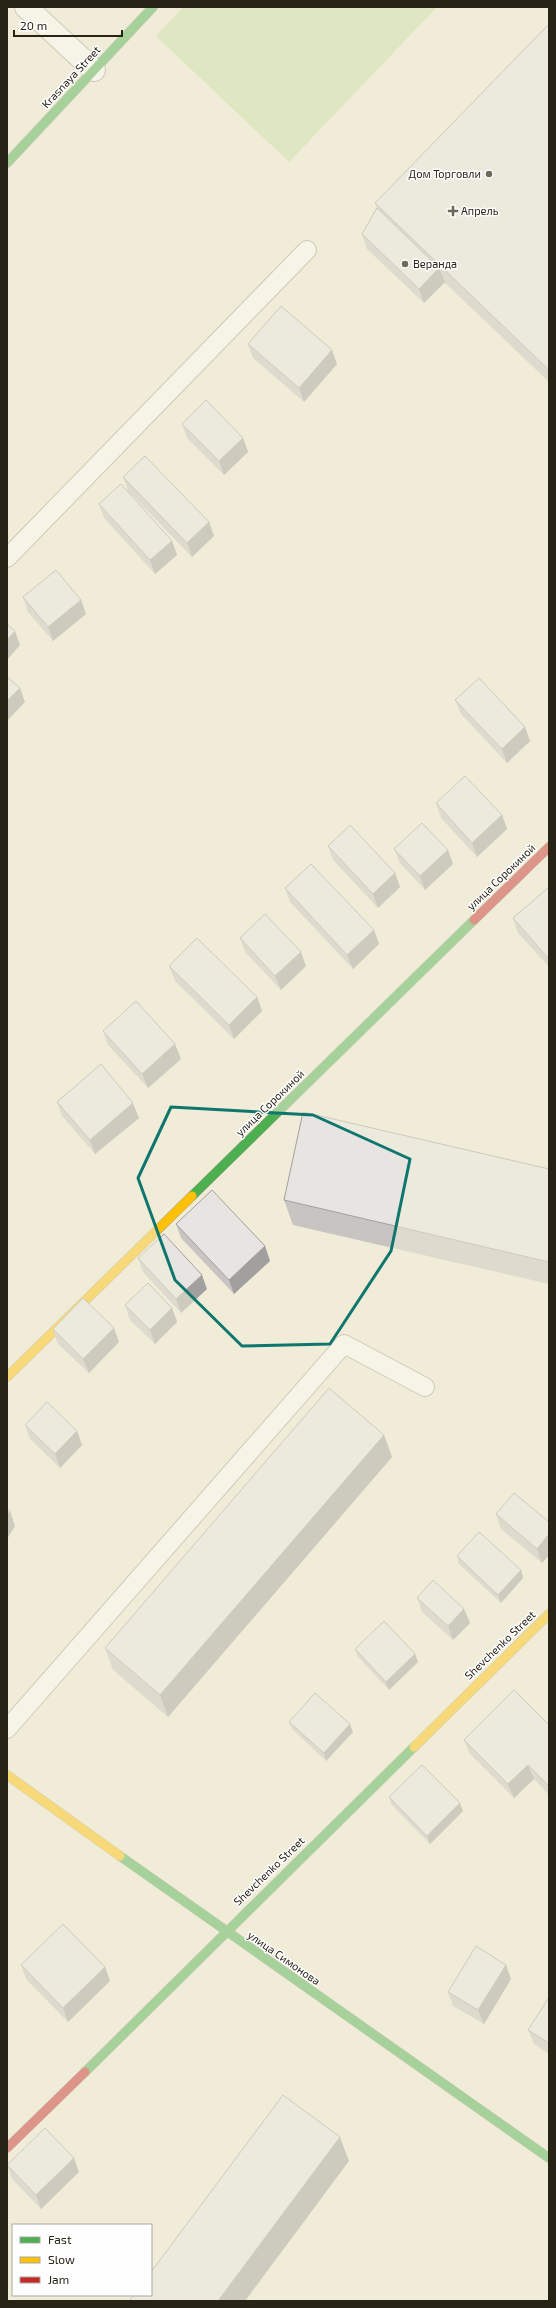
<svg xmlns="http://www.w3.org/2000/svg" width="556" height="2308" font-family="'Exo 2',sans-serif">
	<rect width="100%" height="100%" fill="#f0ecd8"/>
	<path fill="#c8dfa5" d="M183 7H437L289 162 156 36Z"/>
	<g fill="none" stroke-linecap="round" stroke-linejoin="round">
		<defs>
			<path id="lane" d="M7 558 307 250
				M7 1729 344 1344 425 1387"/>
			<path id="street" d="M26 7 94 70"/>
			<path id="fast" d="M7 163 153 7
				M192 1196 474 920
				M120 1856 549 2158
				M85 2072 414 1747"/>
			<path id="slow" d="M7 1377 192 1196
				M414 1747 549 1614
				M7 1775 120 1856"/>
			<path id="jam" d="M474 920 549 847
				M7 2148 85 2072"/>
		</defs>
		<use href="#lane" stroke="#a2a090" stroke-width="20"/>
		<use href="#street" stroke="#a2a090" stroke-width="24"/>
		<use href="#fast" stroke="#a2a090" stroke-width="10"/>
		<use href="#slow" stroke="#a2a090" stroke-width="10"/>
		<use href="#jam" stroke="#a2a090" stroke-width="10"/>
		<use href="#lane" stroke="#fdfcf9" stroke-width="18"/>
		<use href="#street" stroke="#fdfcf9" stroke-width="22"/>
		<use href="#fast" stroke="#4caf50" stroke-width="9"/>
		<use href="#slow" stroke="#ffc107" stroke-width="9"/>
		<use href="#jam" stroke="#c62828" stroke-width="9"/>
	</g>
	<path fill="#c7c4c2" d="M549 24V382L444 282H445L424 303 367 249 362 234 377 208 375 203Z
		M248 344 337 364 304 402 253 358Z
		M182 424 243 438 248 452 224 475 187 438Z
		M123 477 209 522 214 536 192 557 128 491Z
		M99 504 172 541 177 555 155 574 104 518Z
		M23 597 81 600 86 614 53 641 28 612Z
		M455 700 525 727 530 741 507 763 461 714Z
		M436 803 502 815 507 829 477 857 441 818Z
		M328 846 395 873 400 887 378 908 333 860Z
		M394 849 448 850 453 864 425 890 400 863Z
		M549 887V967L518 933 513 918Z
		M285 888 374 930 379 944 353 969 290 902Z
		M240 938 306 966 281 990 245 952Z
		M169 966 257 997 262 1011 234 1039 175 981Z
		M103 1031 181 1059 148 1088 108 1045Z
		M57 1102 139 1118 95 1154 62 1116Z
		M549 1169V1284L293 1225 284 1200Z
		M176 1224 265 1246 270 1261 234 1294 181 1238Z
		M138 1258 207 1289 181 1313 143 1272Z
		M125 1305 172 1308 177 1322 155 1344 130 1320Z
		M114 1328 119 1342 89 1373 58 1344 53 1329Z
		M25 1425 77 1431 82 1445 60 1468 30 1439Z
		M384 1435 392 1457 168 1717 113 1670 105 1648Z
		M496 1514 549 1522V1555L542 1563 501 1529Z
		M457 1556 521 1570 523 1578 501 1603 459 1564Z
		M417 1598 464 1609 470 1623 453 1640 422 1612Z
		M355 1649 415 1654 418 1662 389 1690 358 1657Z
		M289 1722 353 1732 326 1761 292 1729Z
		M549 1725V1795L534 1779 514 1798 470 1754 464 1740Z
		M389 1797 463 1811 430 1844 392 1805Z
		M21 1965 105 1967 110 1981 68 2022 26 1979Z
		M506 1965 511 1979 484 2024 453 2006 448 1992Z
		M549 1997V2054L534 2044 528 2030Z
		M7 2165 79 2172 41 2209 12 2179Z"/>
	<path fill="#a2a09e" d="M439 268 445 282 424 303 419 289Z
		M332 350 337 364 304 402 299 388Z
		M243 438 248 452 224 475 219 461Z
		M209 522 214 536 192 557 187 543Z
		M172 541 177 555 155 574 150 560Z
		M81 600 86 614 53 641 48 627Z
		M15 631 20 645 7 660V640Z
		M20 688 25 702 8 720 7 718V701Z
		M525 727 530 741 507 763 502 749Z
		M502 815 507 829 477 857 472 843Z
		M448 850 453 864 425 890 420 876Z
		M395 873 400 887 378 908 373 894Z
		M374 930 379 944 353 969 347 955Z
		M301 952 306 966 281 990 275 976Z
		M257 997 262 1011 234 1039 229 1025Z
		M175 1044 181 1059 148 1088 142 1074Z
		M133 1103 139 1118 95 1154 90 1140Z
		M265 1246 270 1261 234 1294 229 1280Z
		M202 1275 207 1289 181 1313 176 1299Z
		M172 1308 177 1322 155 1344 150 1330Z
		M114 1328 119 1342 89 1373 83 1359Z
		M77 1431 82 1445 60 1468 55 1454Z
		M384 1435 392 1457 168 1717 160 1695Z
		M10 1511 15 1526 7 1539V1516Z
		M549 1534V1555L542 1563 537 1549Z
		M521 1570 523 1578 501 1603 498 1595Z
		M464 1609 470 1623 453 1640 448 1626Z
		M415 1654 418 1662 389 1690 386 1682Z
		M350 1724 353 1732 326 1761 324 1753Z
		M528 1765 534 1779 514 1798 508 1784Z
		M460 1803 463 1811 430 1844 427 1836Z
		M506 1965 511 1979 484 2024 478 2010Z
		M105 1967 110 1981 68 2022 63 2008Z
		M340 2137 349 2161 245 2301H218Z
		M74 2158 79 2172 41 2209 36 2195Z"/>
	<path fill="#e7e4e2" stroke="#a2a09e" d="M549 24V370L375 203Z
		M377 208 439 268 419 289 362 234Z
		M281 306 332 350 299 388 248 344Z
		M206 400 243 438 219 461 182 424Z
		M145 456 209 522 187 543 123 477Z
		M121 484 172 541 150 560 99 504Z
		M56 570 81 600 48 627 23 597Z
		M7 624 15 631 7 640Z
		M7 677 20 688 7 701Z
		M479 678 525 727 502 749 455 700Z
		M465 776 502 815 472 843 436 803Z
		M422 823 448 850 420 876 394 849Z
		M350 825 395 873 373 894 328 846Z
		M311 864 374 930 347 955 285 888Z
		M549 887V959L513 918Z
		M265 914 301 952 275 976 240 938Z
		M197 938 257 997 229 1025 169 966Z
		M136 1001 175 1044 142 1074 103 1031Z
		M101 1064 133 1103 90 1140 57 1102Z
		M303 1112 549 1169V1262L284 1200Z
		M212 1190 265 1246 229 1280 176 1224Z
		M164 1234 202 1275 176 1299 138 1258Z
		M148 1283 172 1308 150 1330 125 1305Z
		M83 1298 114 1328 83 1359 53 1329Z
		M329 1388 384 1435 160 1695 105 1648Z
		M47 1402 77 1431 55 1454 25 1425Z
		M514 1493 549 1522V1534L537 1549 496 1514Z
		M7 1509 10 1511 7 1516Z
		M479 1532 521 1570 498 1595 457 1556Z
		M433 1580 464 1609 448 1626 417 1598Z
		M384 1621 415 1654 386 1682 355 1649Z
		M514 1690 549 1725V1786L528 1765 508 1784 464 1740Z
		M315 1693 350 1724 324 1753 289 1722Z
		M422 1765 460 1803 427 1836 389 1797Z
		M63 1924 105 1967 63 2008 21 1965Z
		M476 1946 506 1965 478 2010 448 1992Z
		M549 1997V2043L528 2030Z
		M283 2095 340 2137 218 2301H129L134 2295H151V2272Z
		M45 2128 74 2158 36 2195 7 2165Z"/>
	<path d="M0 0H556V2308H0ZM171 1107 313 1115 410 1159 391 1251 330 1344 242 1346 175 1280 138 1178Z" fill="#f0ecd8" fill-opacity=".55" fill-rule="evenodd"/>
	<path fill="none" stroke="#0f766e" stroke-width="3" stroke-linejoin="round" d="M171 1107 313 1115 410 1159 391 1251 330 1344 242 1346 175 1280 138 1178Z"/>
	<g fill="#6d6a5a" stroke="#fefefe" stroke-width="1.5">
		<circle cx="489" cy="174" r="4"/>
		<path d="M451 205h4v4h4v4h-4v4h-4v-4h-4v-4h4z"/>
		<circle cx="405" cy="264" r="4"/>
	</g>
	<g text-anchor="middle" stroke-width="3" stroke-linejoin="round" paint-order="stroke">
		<g font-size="11" fill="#272416" stroke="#fefefe">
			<text transform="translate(71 77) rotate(-47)" y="4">Krasnaya Street</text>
			<text transform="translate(501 877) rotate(-44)" y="4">улица Сорокиной</text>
			<text transform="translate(270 1103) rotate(-44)" y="4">улица Сорокиной</text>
			<text transform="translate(500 1645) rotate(-44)" y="4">Shevchenko Street</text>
			<text transform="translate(269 1871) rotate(-44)" y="4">Shevchenko Street</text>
			<text transform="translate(284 1958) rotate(35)" y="4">улица Симонова</text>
		</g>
		<g font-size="11" fill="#272416" stroke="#fefefe" text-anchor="start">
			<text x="481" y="178" text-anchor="end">Дом Торговли</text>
			<text x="461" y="215">Апрель</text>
			<text x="413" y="268">Веранда</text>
		</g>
	</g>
	<rect width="556" height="2308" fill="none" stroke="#272416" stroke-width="16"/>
	<rect x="12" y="2224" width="140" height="72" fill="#fefefe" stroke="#a8a7a1"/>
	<rect x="20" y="2237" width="20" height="6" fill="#4caf50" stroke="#a8a7a1"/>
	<text x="48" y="2244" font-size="12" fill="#272416">Fast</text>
	<rect x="20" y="2257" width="20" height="6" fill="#ffc107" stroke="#a8a7a1"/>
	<text x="48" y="2264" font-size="12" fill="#272416">Slow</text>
	<rect x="20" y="2277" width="20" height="6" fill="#c62828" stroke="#a8a7a1"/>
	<text x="48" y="2284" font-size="12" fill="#272416">Jam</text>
	<path d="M14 30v6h108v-6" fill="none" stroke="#272416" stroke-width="2"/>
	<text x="20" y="30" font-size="12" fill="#272416" stroke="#fefefe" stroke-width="3" paint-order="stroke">20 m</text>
</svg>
